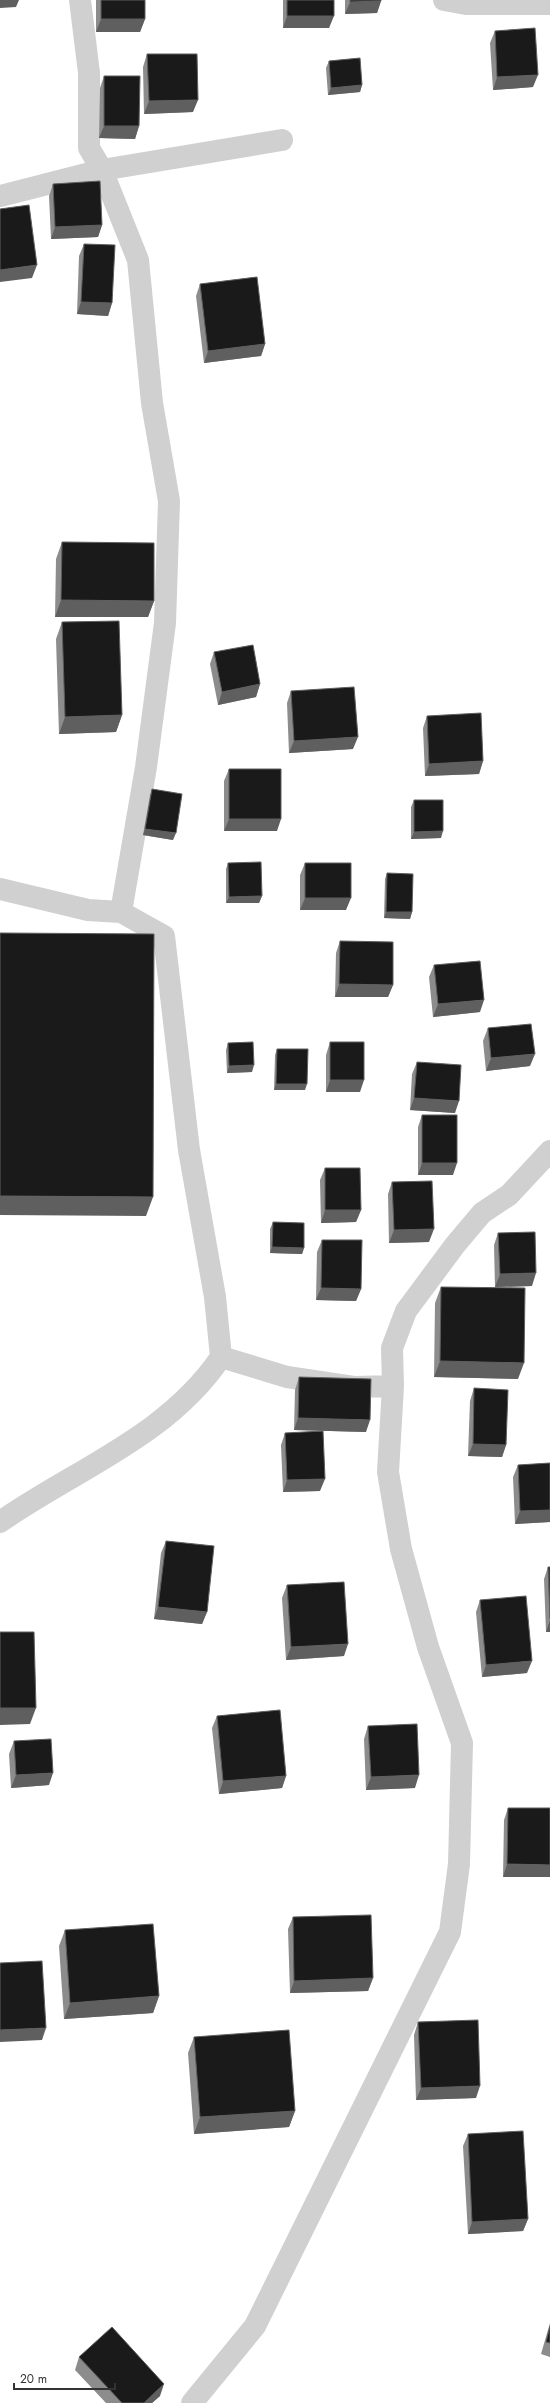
<svg xmlns="http://www.w3.org/2000/svg" width="550" height="2403" font-family="Jost,sans-serif">
	<rect width="100%" height="100%" fill="#fff"/>
	<g fill="none" stroke-linecap="round" stroke-linejoin="round">
		<path stroke="#d0d0d0" stroke-width="22" d="M80 0 89 73V148L102 170 138 260 152 403 169 501 165 623 146 767 121 912
			M444 0 466 4H550
			M0 196 102 170 282 140
			M0 889 88 910 121 912 164 936 189 1150 215 1297 221 1357C168 1436 76 1469 0 1522
			M221 1357 287 1377 354 1387 393 1386
			M192 2403 255 2326 450 1932 459 1864 462 1743 428 1647 401 1549 388 1472 393 1386 392 1348 406 1311 455 1245 482 1213 509 1195 550 1151"/>
	</g>
	<path fill="#8c8c8c" d="M96 0H145V19L140 32H96Z
		M283 0H334L329 28H283Z
		M345 0H381V1L377 13 345 14Z
		M495 31 533 87 493 90 490 43Z
		M147 54 193 112 144 114 143 67Z
		M329 61 362 85 360 92 328 95 326 68Z
		M104 76 139 126 135 139 99 138 100 88Z
		M53 184 102 225 98 237 51 239 49 196Z
		M84 244 112 303 108 316 77 314 79 256Z
		M200 284 265 344 261 356 204 363 196 296Z
		M62 542 154 601 148 617H55L56 559Z
		M62 622 122 715 116 732 59 734 56 639Z
		M214 652 260 684 256 697 218 705 210 664Z
		M291 691 353 749 289 753 287 703Z
		M427 716 483 761 479 774 425 776 423 728Z
		M229 769 277 831H224V781Z
		M152 789 173 840 143 835 150 795Z
		M414 800 441 838 411 839V807Z
		M228 863 262 896 259 903H226V869Z
		M305 863 346 910H300V875Z
		M387 873 412 912 410 919 384 918 385 879Z
		M340 941 393 985 388 997H335L336 953Z
		M434 965 480 1012 433 1017 429 977Z
		M488 1028 530 1066 486 1071 483 1041Z
		M330 1042 360 1092H326V1055Z
		M228 1043 252 1072 227 1073 226 1050Z
		M277 1049 305 1090H274L275 1055Z
		M417 1062 455 1113 410 1110 412 1074Z
		M422 1115 453 1175H418V1127Z
		M325 1168 361 1210 356 1222 321 1223 320 1180Z
		M392 1182 429 1242 389 1243 388 1194Z
		M273 1222 304 1248 302 1254 270 1253V1229Z
		M498 1233 532 1286 495 1287 494 1245Z
		M322 1240 361 1289 356 1301 316 1300 317 1252Z
		M441 1287 518 1379 434 1377 435 1303Z
		M299 1377 366 1432 294 1430 295 1390Z
		M474 1388 506 1445 502 1457 468 1456 470 1401Z
		M285 1433 320 1491 283 1492 281 1445Z
		M550 1463V1522L515 1524 513 1477 518 1465Z
		M166 1541 207 1612 202 1624 154 1619 161 1553Z
		M548 1567H550V1632H546L544 1579Z
		M287 1585 344 1656 286 1660 282 1598Z
		M480 1600 527 1673 482 1677 476 1612Z
		M217 1716 286 1776 282 1788 219 1794 212 1728Z
		M368 1726 415 1788 366 1790 364 1739Z
		M14 1741 49 1785 11 1788 9 1754Z
		M508 1808H550L503 1877 504 1820Z
		M293 1917 373 1978 368 1991 290 1993 288 1929Z
		M65 1930 159 1996 153 2013 64 2019 59 1946Z
		M418 2022 476 2098 416 2100 414 2035Z
		M194 2037 295 2111 289 2127 194 2134 188 2053Z
		M468 2134 528 2219 523 2231 468 2234 463 2146Z
		M550 2323V2357L541 2354Z
		M79 2357 160 2396 152 2403H106L75 2370Z"/>
	<path fill="#5f5f5f" d="M0 0H19L16 7 0 8Z
		M381 1 377 13 345 14 350 2Z
		M287 16H334L329 28H283Z
		M101 19H145L140 32H96Z
		M538 75 533 87 493 90 497 77Z
		M362 85 360 92 328 95 331 88Z
		M198 100 193 112 144 114 149 101Z
		M104 126H139L135 139 99 138Z
		M102 225 98 237 51 239 55 227Z
		M37 265 32 278 0 282V270Z
		M81 302 112 303 108 316 77 314Z
		M265 344 261 356 204 363 208 351Z
		M61 600 154 601 148 617H55Z
		M260 684 256 697 218 705 222 692Z
		M122 715 116 732 59 734 65 717Z
		M358 737 353 749 289 753 294 741Z
		M483 761 479 774 425 776 429 764Z
		M229 819H281L277 831H224Z
		M145 829 176 833 173 840 143 835Z
		M443 831 441 838 411 839 414 832Z
		M262 896 259 903H226L229 897Z
		M305 898H351L346 910H300Z
		M386 912H412L410 919 384 918Z
		M339 984 393 985 388 997H335Z
		M484 1000 480 1012 433 1017 438 1004Z
		M535 1054 530 1066 486 1071 491 1058Z
		M254 1065 252 1072 227 1073 229 1066Z
		M330 1080H364L360 1092H326Z
		M276 1084H307L305 1090H274Z
		M414 1098 459 1101 455 1113 410 1110Z
		M422 1163H457L453 1175H418Z
		M0 1196 153 1197 146 1216 0 1215Z
		M325 1210H361L356 1222 321 1223Z
		M434 1229 429 1242 389 1243 394 1230Z
		M272 1247 304 1248 302 1254 270 1253Z
		M536 1273 532 1286 495 1287 500 1274Z
		M321 1288 361 1289 356 1301 316 1300Z
		M440 1361 524 1363 518 1379 434 1377Z
		M298 1418 370 1420 366 1432 294 1430Z
		M473 1444 506 1445 502 1457 468 1456Z
		M325 1479 320 1491 283 1492 287 1480Z
		M550 1510V1522L515 1524 520 1511Z
		M158 1607 207 1612 202 1624 154 1619Z
		M550 1620V1632H546Z
		M348 1644 344 1656 286 1660 291 1647Z
		M532 1661 527 1673 482 1677 486 1665Z
		M0 1708H36L30 1724 0 1725Z
		M53 1773 49 1785 11 1788 16 1775Z
		M419 1775 415 1788 366 1790 371 1777Z
		M286 1776 282 1788 219 1794 223 1781Z
		M507 1864 550 1865V1877H503Z
		M373 1978 368 1991 290 1993 294 1981Z
		M159 1996 153 2013 64 2019 70 2003Z
		M46 2028 42 2040 0 2042V2030Z
		M480 2086 476 2098 416 2100 421 2088Z
		M295 2111 289 2127 194 2134 200 2117Z
		M528 2219 523 2231 468 2234 472 2222Z
		M164 2384 160 2396 152 2403H144Z"/>
	<path fill="#1a1a1a" stroke="#5f5f5f" d="M101 0H145V19H101Z
		M287 0H334V16H287Z
		M350 0H381V1L350 2Z
		M535 28 538 75 497 77 495 31Z
		M147 54H197L198 100 149 101Z
		M360 58 362 85 331 88 329 61Z
		M104 76H140L139 126H104Z
		M100 181 102 225 55 227 53 184Z
		M29 205 37 265 0 270V209Z
		M84 244 115 245 112 303 81 302Z
		M257 277 265 344 208 351 200 284Z
		M62 542 154 543V601L61 600Z
		M119 621 122 715 65 717 62 622Z
		M253 645 260 684 222 692 214 652Z
		M354 687 358 737 294 741 291 691Z
		M481 713 483 761 429 764 427 716Z
		M229 769H281V819H229Z
		M152 789 182 794 176 833 145 829Z
		M414 800H443V831L414 832Z
		M261 862 262 896 229 897 228 863Z
		M305 863H351V898H305Z
		M387 873 413 874 412 912H386Z
		M0 933 154 934 153 1197 0 1196Z
		M340 941 393 942V985L339 984Z
		M480 961 484 1000 438 1004 434 965Z
		M531 1024 535 1054 491 1058 488 1028Z
		M253 1042 254 1065 229 1066 228 1043Z
		M330 1042H364V1080H330Z
		M277 1049H308L307 1084H276Z
		M417 1062 461 1065 459 1101 414 1098Z
		M422 1115H457V1163H422Z
		M325 1168H360L361 1210H325Z
		M432 1181 434 1229 394 1230 392 1182Z
		M273 1222 304 1223V1248L272 1247Z
		M535 1232 536 1273 500 1274 498 1233Z
		M322 1240H362L361 1289 321 1288Z
		M441 1287 525 1288 524 1363 440 1361Z
		M299 1377 371 1379 370 1420 298 1418Z
		M474 1388 508 1390 506 1445 473 1444Z
		M323 1431 325 1479 287 1480 285 1433Z
		M550 1463V1510L520 1511 518 1465Z
		M166 1541 214 1546 207 1612 158 1607Z
		M548 1567H550V1619Z
		M344 1582 348 1644 291 1647 287 1585Z
		M526 1596 532 1661 486 1665 480 1600Z
		M0 1632H34L36 1708H0Z
		M280 1710 286 1776 223 1781 217 1716Z
		M417 1724 419 1775 371 1777 368 1726Z
		M51 1739 53 1773 16 1775 14 1741Z
		M508 1808H550V1865L507 1864Z
		M371 1915 373 1978 294 1981 293 1917Z
		M153 1924 159 1996 70 2003 65 1930Z
		M42 1961 46 2028 0 2030V1963Z
		M478 2020 480 2086 421 2088 418 2022Z
		M289 2030 295 2111 200 2117 194 2037Z
		M523 2131 528 2219 472 2222 468 2134Z
		M550 2326V2343L546 2342Z
		M112 2327 164 2384 144 2403H122L79 2357Z"/>
	<path d="M14 2383v6h101v-6" fill="none" stroke="#333333" stroke-width="2"/>
	<text x="20" y="2383" font-size="12" fill="#333333" stroke="#ffffff" stroke-width="3" paint-order="stroke">20 m</text>
</svg>
